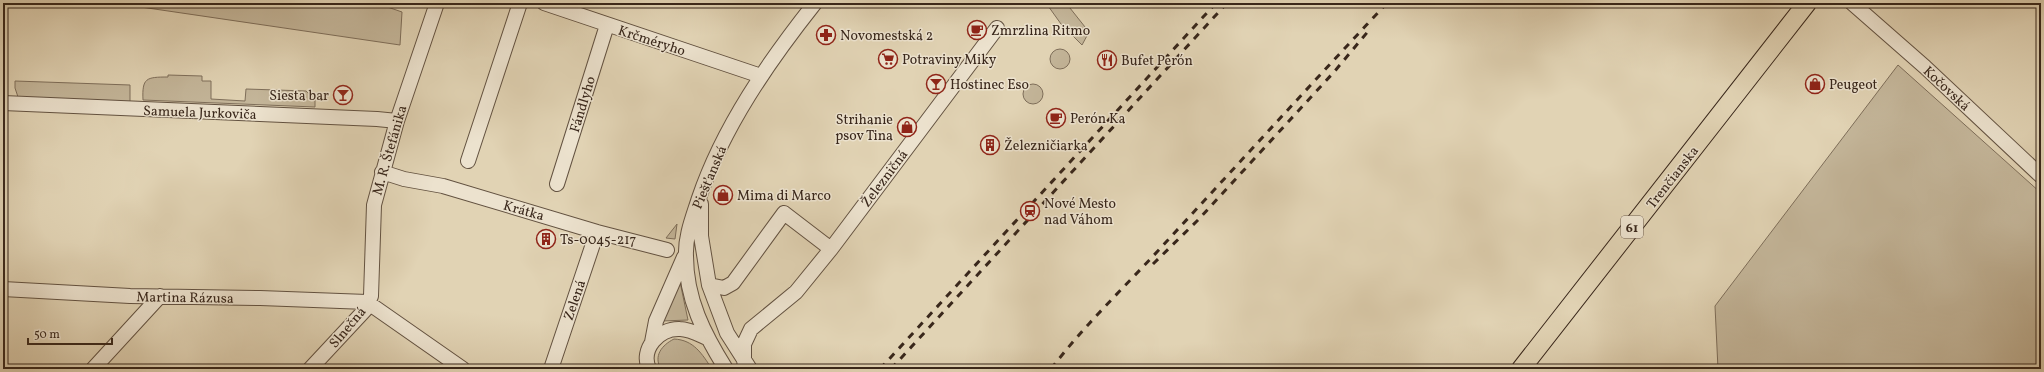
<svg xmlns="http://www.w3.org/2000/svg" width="2044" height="372" font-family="Vollkorn,serif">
	<rect width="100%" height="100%" fill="#e1d3b4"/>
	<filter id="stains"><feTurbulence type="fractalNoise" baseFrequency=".005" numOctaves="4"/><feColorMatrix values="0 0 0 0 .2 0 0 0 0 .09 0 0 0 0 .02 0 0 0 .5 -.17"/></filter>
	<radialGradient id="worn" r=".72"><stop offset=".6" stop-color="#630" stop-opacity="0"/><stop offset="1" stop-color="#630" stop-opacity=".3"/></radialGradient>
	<path fill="#c4b69a" stroke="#7e6e5a" d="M125 3H376L402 12 400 45 134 6Z
		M1046 3H1066L1089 32 1082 45 1061 24Z
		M1050 59a10 10 0 1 1 20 0a10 10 0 1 1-20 0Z
		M1898 65 2041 193V369H1718L1715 306Z
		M168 75 202 76V81H211V99L245 101 246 89 306 91 315 99V107L143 100C142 78 146 77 168 77Z
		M15 81 130 85V105L18 97 15 88Z
		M1023 94a10 10 0 1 1 20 0a10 10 0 1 1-20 0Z
		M677 224 675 239 666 238Z
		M680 282 688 320 662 321Z
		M674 339C694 340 702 354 712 369H661C653 356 662 345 674 339Z"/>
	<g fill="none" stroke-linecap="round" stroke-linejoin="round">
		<defs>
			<path id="minor" d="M544 3 761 76
				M1852 3 1925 67 2041 176
				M3 103 377 119 397 121
				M468 161 520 3
				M382 172 404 179 443 186 597 232 667 250
				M557 184 607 25
				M701 204V236L709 285 727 333 750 369
				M709 285 724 288 733 283 784 213 831 249
				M3 289 130 296 260 298 367 302
				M367 302 463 369
				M652 342 656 321 684 257
				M744 361V344L751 329 796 292 831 249 997 28
				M93 369 160 296
				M310 369 365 310 371 296 374 205 397 121 437 3
				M551 369 597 232
				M649 369C640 349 659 328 680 329 689 329 698 334 707 338
				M726 369C704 334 686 299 686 256 685 236 693 217 699 198 723 127 769 61 815 3"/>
			<path id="major" d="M1521 369 1807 3"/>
		</defs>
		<use href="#minor" stroke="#635241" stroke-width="16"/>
		<use href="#major" stroke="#39271b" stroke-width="20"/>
		<use href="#minor" stroke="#ece2ce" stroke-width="14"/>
		<use href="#major" stroke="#e1d3b4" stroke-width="18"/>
		<path stroke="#39271b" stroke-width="3" stroke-dasharray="7 7" stroke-linecap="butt" d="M1153 264 1198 220 1334 72 1370 29
			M880 369 1216 3
			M891 369 1227 3
			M1051 369C1086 323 1128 284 1167 241 1240 162 1313 82 1387 3"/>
	</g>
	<defs>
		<symbol id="cafe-ring" viewBox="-11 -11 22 22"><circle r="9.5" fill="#ece2ce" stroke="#8f2418" stroke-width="1.5"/><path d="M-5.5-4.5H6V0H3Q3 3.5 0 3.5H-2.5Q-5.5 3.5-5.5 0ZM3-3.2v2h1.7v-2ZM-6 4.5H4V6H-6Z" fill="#8f2418"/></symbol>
		<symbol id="pharmacy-ring" viewBox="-11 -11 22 22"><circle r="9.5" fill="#ece2ce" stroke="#8f2418" stroke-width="1.5"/><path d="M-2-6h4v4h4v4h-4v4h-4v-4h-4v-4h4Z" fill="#8f2418"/></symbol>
		<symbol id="supermarket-ring" viewBox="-11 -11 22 22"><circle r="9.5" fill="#ece2ce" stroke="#8f2418" stroke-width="1.5"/><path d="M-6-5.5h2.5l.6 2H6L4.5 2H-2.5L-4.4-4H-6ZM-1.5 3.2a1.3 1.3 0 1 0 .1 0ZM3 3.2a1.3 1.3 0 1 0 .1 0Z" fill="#8f2418"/></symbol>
		<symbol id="restaurant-ring" viewBox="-11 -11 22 22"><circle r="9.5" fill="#ece2ce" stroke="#8f2418" stroke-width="1.5"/><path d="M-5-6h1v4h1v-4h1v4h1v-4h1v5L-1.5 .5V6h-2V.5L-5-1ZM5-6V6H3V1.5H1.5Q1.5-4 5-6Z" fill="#8f2418"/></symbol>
		<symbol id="bar-ring" viewBox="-11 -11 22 22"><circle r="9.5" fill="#ece2ce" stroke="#8f2418" stroke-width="1.5"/><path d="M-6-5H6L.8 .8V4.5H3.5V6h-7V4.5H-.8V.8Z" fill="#8f2418"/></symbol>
		<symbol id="shop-ring" viewBox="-11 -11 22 22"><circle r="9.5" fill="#ece2ce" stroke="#8f2418" stroke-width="1.5"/><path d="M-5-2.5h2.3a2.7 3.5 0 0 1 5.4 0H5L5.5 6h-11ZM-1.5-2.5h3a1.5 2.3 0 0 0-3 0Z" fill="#8f2418"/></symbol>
		<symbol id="building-ring" viewBox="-11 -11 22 22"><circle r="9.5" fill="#ece2ce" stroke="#8f2418" stroke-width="1.5"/><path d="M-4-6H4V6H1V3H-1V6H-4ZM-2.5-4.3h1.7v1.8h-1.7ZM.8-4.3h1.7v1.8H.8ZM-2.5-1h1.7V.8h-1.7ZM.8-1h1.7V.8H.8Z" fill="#8f2418"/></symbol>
		<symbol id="station-ring" viewBox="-11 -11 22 22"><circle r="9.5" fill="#ece2ce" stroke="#8f2418" stroke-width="1.5"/><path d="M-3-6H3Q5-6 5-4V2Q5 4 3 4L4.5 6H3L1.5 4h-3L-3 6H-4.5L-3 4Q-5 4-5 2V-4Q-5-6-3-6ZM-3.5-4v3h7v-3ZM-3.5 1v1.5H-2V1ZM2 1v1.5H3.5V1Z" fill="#8f2418"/></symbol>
	</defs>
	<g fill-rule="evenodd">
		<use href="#cafe-ring" x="966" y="19" width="22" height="22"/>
		<use href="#pharmacy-ring" x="815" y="24" width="22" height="22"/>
		<use href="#supermarket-ring" x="877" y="48" width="22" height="22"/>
		<use href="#restaurant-ring" x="1096" y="49" width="22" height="22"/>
		<use href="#bar-ring" x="925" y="73" width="22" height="22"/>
		<use href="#shop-ring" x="1804" y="73" width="22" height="22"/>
		<use href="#bar-ring" x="332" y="84" width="22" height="22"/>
		<use href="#cafe-ring" x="1045" y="107" width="22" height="22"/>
		<use href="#shop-ring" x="896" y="116" width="22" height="22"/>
		<use href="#building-ring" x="979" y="134" width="22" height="22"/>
		<use href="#shop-ring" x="712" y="184" width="22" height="22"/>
		<use href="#station-ring" x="1019" y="200" width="22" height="22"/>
		<use href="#building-ring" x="535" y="228" width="22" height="22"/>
	</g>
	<g text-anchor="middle" stroke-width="3" stroke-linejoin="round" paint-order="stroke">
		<rect fill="#ece2ce" stroke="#6f5f51" stroke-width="1" x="1621" y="216" width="22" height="22" rx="3"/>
		<g font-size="13" font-weight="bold" fill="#39271b">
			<text x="1632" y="232">61</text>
		</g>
		<g font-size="14" fill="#39271b" stroke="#ece2ce" text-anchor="start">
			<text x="991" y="35">Zmrzlina Ritmo</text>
			<text x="840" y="40">Novomestská 2</text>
			<text x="902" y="64">Potraviny Miky</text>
			<text x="1121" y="65">Bufet Perón</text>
			<text x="950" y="89">Hostinec Eso</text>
			<text x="1829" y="89">Peugeot</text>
			<text x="329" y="100" text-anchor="end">Siesta bar</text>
			<text x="1070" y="123">Perón Ka</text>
			<text x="893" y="124" text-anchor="end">Strihanie<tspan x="893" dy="16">psov Tina</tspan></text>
			<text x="1004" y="150">Železničiarka</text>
			<text x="737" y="200">Mima di Marco</text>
			<text x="1044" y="208">Nové Mesto<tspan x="1044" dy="16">nad Váhom</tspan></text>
			<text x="560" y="244">Ts-0045-217</text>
		</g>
		<g font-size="14" fill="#39271b" stroke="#ece2ce">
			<text transform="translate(652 40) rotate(18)" y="5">Krčméryho</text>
			<text transform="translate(1947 88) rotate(43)" y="5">Kočovská</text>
			<text transform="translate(582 104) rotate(-73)" y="5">Fándlyho</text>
			<text transform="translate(200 112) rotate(2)" y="5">Samuela Jurkoviča</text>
			<text transform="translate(389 150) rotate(-74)" y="5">M. R. Štefánika</text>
			<text transform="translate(709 177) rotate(-67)" y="5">Piešťanská</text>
			<text transform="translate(1672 177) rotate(-52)" y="5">Trenčianska</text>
			<text transform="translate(884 178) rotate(-53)" y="5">Železničná</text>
			<text transform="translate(524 210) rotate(16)" y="5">Krátka</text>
			<text transform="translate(185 297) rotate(1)" y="5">Martina Rázusa</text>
			<text transform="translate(574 300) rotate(-71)" y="5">Zelená</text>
			<text transform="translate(347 327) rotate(-50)" y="5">Slnečná</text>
		</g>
	</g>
	<rect width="2044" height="372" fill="none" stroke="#e1d3b4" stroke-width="16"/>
	<rect x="4" y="4" width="2036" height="364" fill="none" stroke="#39271b" stroke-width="2"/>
	<rect x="8" y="8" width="2028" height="356" fill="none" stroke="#39271b"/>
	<path d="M28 338v6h84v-6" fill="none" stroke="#39271b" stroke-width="2"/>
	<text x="34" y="338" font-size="12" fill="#39271b" stroke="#ece2ce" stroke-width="3" paint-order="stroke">50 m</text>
	<rect width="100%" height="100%" filter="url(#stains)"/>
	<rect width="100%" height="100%" fill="url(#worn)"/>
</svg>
